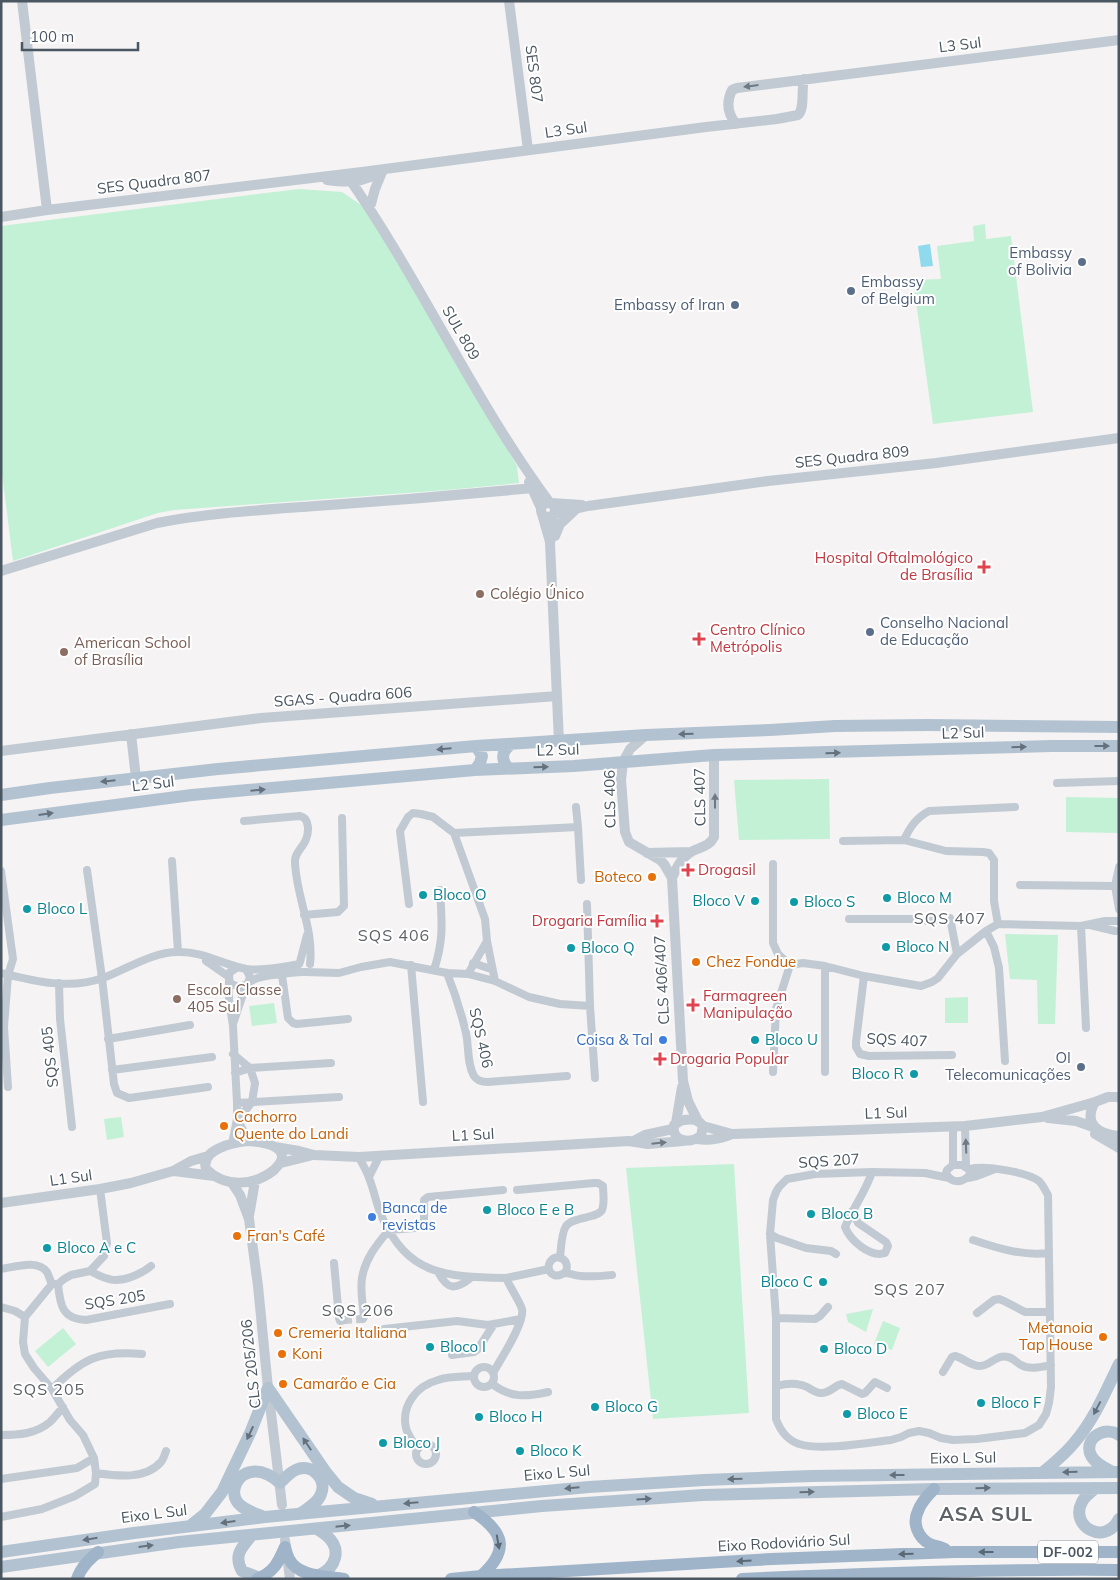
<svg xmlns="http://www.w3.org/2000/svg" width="1120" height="1580" font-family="Mulish,sans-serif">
	<rect width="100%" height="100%" fill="#f5f3f3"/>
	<path fill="#c3f1d5" d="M299 189 342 192 367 209 517 466 519 483 447 490 174 510 158 513 13 561 1 465V226Z
		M985 224 986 239 1011 236 1033 412 933 424 913 280 941 279 937 246 974 241 973 226Z
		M829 779 830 839 739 840 734 780Z
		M1066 797 1119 798V833L1066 832Z
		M1005 934 1058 935 1055 1024H1038L1037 980 1010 979Z
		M968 997V1023H945V998Z
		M274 1003 277 1023 252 1026 249 1006Z
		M121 1117 124 1137 107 1140 104 1119Z
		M734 1164 749 1413 653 1419 626 1168Z
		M873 1309 866 1332 848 1322 846 1314Z
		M883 1321 900 1328 892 1350 874 1344Z
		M63 1328 76 1344 48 1367 35 1351Z"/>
	<path fill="#90daee" d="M930 244 933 266 921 267 918 246Z"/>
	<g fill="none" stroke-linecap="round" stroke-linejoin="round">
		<path stroke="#caccce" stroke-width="8" stroke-dasharray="8 4" stroke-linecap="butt" d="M344 1320 361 1319"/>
		<path stroke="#c1cad2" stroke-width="8" d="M1057 783 1119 781
			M576 807 578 827
			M244 821 300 816C306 818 307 821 308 827 309 846 294 850 295 862 296 896 314 929 310 964
			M454 833 578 827 581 880
			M904 840C910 827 916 818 929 811L1015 807
			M843 841 904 840 946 851 983 852 989 853 994 860V901L998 924
			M172 861 178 952
			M773 864V943L778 954 790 965
			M87 870 102 978 114 1084 117 1093 129 1098 208 1087
			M1 871 13 959 8 975 4 1027 8 1087
			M1020 885 1115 886 1119 909
			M1115 886 1119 867
			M587 904 590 1006
			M304 915 338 912 344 906 342 818
			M849 919H920L928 921 950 918 957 954
			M1090 925 1115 931
			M1081 926 1086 1028
			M986 931 994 947 999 968 1005 1061
			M487 941 495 981
			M206 961 229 977
			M300 962 307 935
			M473 963 491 969
			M411 965 423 1102
			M825 966V1072
			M281 968 288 1018 293 1023 297 1024 348 1019
			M246 969C264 971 281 968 299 964
			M434 970C444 939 442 922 440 890
			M305 972 339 973 361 967 390 962 447 973 468 974 487 941 485 919 454 833 433 817 421 814 413 813 408 817 400 831 409 904
			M1 973C34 981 69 990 103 978 127 969 152 952 178 952 198 951 219 962 238 967
			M447 973C455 993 461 1012 466 1033 469 1047 467 1064 474 1076 477 1081 482 1082 488 1082L567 1076
			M468 974 495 981 529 997 560 1004 590 1006 595 1078
			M864 976 856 1042V1047L860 1054 869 1056 952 1055
			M229 980V1000L233 1026 237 1103V1119L232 1144
			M59 983 60 1019 72 1127
			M248 983 250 977 246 969 238 967 230 972 229 977 230 983 238 987C245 987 248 982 255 979 270 974 287 973 303 972
			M233 1024 246 985
			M108 1039 190 1025
			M233 1054 250 1068 255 1083 252 1102 245 1111 237 1116
			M112 1070 212 1057
			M773 1072 776 1009 790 965 803 963 825 966 864 976 921 986 932 982 938 978 957 954 986 931 998 924 1081 926 1105 921H1119
			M235 1073 250 1068 331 1063
			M237 1103 339 1097
			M237 1119 249 1141
			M953 1126V1165
			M965 1126 966 1166
			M359 1157C362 1164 367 1171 369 1178 374 1190 376 1203 381 1215 408 1276 446 1277 506 1278 510 1287 519 1300 522 1309 525 1323 500 1360 493 1373
			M953 1165H962L971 1171V1173C964 1183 952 1185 946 1173L947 1170Z
			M369 1177 379 1157
			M949 1178 925 1173 872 1172 815 1174 787 1179 779 1187 776 1192 773 1200 770 1234 776 1318V1419C780 1430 787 1440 799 1444 821 1451 867 1443 891 1440L901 1437 909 1433 919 1431 929 1433 941 1438 953 1440 977 1439 1025 1433 1039 1425 1046 1414 1049 1403 1051 1387 1048 1195C1045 1190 1043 1185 1039 1181 1027 1172 984 1165 970 1169
			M968 1178 977 1176 995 1169
			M517 1190 594 1183H598L603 1186C603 1193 605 1203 602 1210 597 1219 574 1216 566 1226 561 1234 561 1249 560 1258
			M852 1211 858 1223 886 1242 888 1246 885 1253C870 1258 850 1240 845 1227 853 1208 866 1191 872 1172
			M770 1234 777 1238 806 1248 831 1251 836 1254
			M973 1240C997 1248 1022 1256 1048 1253
			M334 1263 339 1318 340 1321 344 1320
			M1 1269C15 1267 38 1259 47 1272 49 1276 50 1280 52 1284
			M90 1271C96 1274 103 1278 109 1279 122 1283 141 1274 151 1266
			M438 1272C448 1291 456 1290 472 1277
			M565 1273C572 1261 557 1251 550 1262 547 1267 549 1273 554 1275 559 1277 561 1274 565 1273 570 1273 576 1276 581 1276 591 1277 601 1276 612 1275
			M506 1278 549 1269
			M58 1284C60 1305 62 1319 86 1320L170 1304
			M1 1307 15 1311 25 1317
			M977 1313 994 1300 999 1299 1004 1301 1025 1312H1049
			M776 1318 815 1319 820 1316 828 1307
			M361 1319H363L364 1317C363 1305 360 1290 362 1278 365 1259 377 1244 389 1230L415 1228 422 1225 424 1222V1200L428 1197 503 1190
			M384 1329 457 1321 488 1325 521 1319
			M452 1355 474 1352 478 1349 494 1324
			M474 1377a10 10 0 1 1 20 0a10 10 0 1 1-20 0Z
			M943 1372 952 1357 955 1356C964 1358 970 1366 980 1366 991 1366 995 1354 1008 1357 1013 1358 1016 1362 1021 1365 1030 1370 1041 1367 1051 1365
			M492 1384C511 1398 526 1397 548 1392
			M777 1386C784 1384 794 1383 801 1385 808 1386 813 1392 820 1393 830 1394 833 1386 842 1384L862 1394 865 1393 875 1382 887 1388
			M52 1389C82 1359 99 1350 142 1354
			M1 1435C19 1435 36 1434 50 1422 55 1417 59 1412 63 1407
			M416 1454a10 10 0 1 1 20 0a10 10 0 1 1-20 0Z
			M418 1449C413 1442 408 1436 406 1428 401 1406 416 1386 438 1380 449 1376 461 1377 473 1376
			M96 1473C117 1476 145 1480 161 1462 163 1460 165 1454 166 1451
			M1 1479 77 1468 94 1458
			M1 1517 42 1509 75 1496 95 1484 96 1473 94 1458 83 1435 70 1420 52 1389 34 1368 25 1354 23 1342 25 1317 52 1284H58L64 1279 71 1275 90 1271 104 1256 107 1243 100 1189"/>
		<path stroke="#c1cad2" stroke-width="10" d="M22 1 47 210
			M509 1 528 150
			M736 124C728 114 726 102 732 90L737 88 1119 40
			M346 174C420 279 473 399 550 503
			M327 180C349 183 362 183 383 171
			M371 204 375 189 382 172
			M1 217 47 210 362 172 706 127 777 119 798 115C805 109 801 90 804 79
			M529 482 541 508
			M541 510a7 7 0 1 1 14 0a7 7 0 1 1-14 0Z
			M551 503 582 505
			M542 514 550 542
			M554 514 588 506 704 490 768 481 936 463 1119 438
			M553 515V528L550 543 559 742
			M555 536 560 524 575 510
			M1 571 157 523C208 513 263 510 316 506 388 501 460 495 532 488L537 485
			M131 734 136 778
			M646 735 630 749 623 762 621 780 625 832 629 842 660 860 664 864 672 878 683 1081 688 1101 698 1121
			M1 751 261 718 557 696
			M647 853 691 852
			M672 878C677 867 681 858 691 852 700 847 709 847 714 837V755
			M1119 1097H1108L1095 1102C1083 1123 1097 1134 1119 1136
			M1048 1118 1076 1121 1096 1128
			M684 1120C692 1119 698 1119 703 1126L701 1136C690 1144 671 1142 674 1125L680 1121Z
			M676 1123 682 1087
			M703 1126 732 1134 965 1126 1042 1117 1095 1102
			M1095 1134 1119 1148
			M697 1139C710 1141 719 1139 732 1134
			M249 1141C259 1142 282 1144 282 1157 282 1162 277 1167 274 1170 254 1186 225 1188 206 1169 200 1149 235 1142 249 1141Z
			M634 1141 645 1135 673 1129
			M275 1147 299 1151 314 1155 359 1157 629 1141 648 1144 683 1141
			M281 1163 313 1155
			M174 1171 214 1176
			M232 1183 240 1195 249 1219 258 1286 268 1388 282 1505
			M1 1203 100 1189 131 1183 173 1171 191 1161 208 1156
			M249 1216 255 1181
			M285 1540 290 1579"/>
		<path stroke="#b3c2d1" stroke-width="12" d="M508 768C501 759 501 752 511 744
			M475 770 480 763 482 756 476 746
			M1 795 50 788 218 769 476 746 646 735 770 730 835 726 928 725 1119 727
			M1 820 192 795 475 770 574 766 714 755 1051 746H1119
			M268 1388 325 1471 338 1487 354 1498 372 1504
			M1111 1471C1103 1467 1093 1462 1090 1453 1085 1436 1107 1426 1119 1435
			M1042 1473C1053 1464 1065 1454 1074 1443 1094 1420 1106 1391 1119 1364
			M1096 1488C1091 1492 1085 1496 1082 1502 1069 1526 1105 1547 1119 1519
			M262 1516C254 1513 244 1510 238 1503 229 1492 237 1474 251 1472 262 1470 272 1476 280 1483 285 1478 291 1471 298 1469 313 1464 327 1480 321 1494 318 1503 308 1508 301 1513
			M190 1526 205 1514 222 1492 251 1431 268 1388
			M317 1529C320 1531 324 1533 327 1536 342 1549 336 1568 319 1575
			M252 1535C242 1547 233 1555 242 1571L260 1578
			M1 1552 134 1533 265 1517 589 1487 704 1480 812 1476 1119 1472
			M1 1567 179 1542 542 1506 703 1495 934 1489 1119 1488"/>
		<path stroke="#9fb4c9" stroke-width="12" d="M934 1489C928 1495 921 1502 918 1511 912 1523 918 1538 930 1544 935 1546 941 1547 945 1549
			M474 1512C504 1532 510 1550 481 1576
			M285 1547C286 1551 287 1555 289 1559 298 1577 326 1576 344 1579
			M77 1579C81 1567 89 1560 98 1552
			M257 1579C274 1572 278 1563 285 1547
			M451 1579 481 1576 772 1559 955 1552H1119
			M742 1579C867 1573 993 1569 1119 1570"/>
	</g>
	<defs><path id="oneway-solid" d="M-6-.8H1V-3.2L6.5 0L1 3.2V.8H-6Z" transform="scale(1.25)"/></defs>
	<g fill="#6e7983">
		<use href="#oneway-solid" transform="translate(751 86) rotate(173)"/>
		<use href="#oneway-solid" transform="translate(715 801) rotate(-90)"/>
		<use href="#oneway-solid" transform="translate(659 1143) rotate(-6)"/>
		<use href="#oneway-solid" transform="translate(966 1146) rotate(-92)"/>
	</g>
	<g fill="#64717d">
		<use href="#oneway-solid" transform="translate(686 734) rotate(178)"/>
		<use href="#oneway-solid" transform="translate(1102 746)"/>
		<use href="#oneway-solid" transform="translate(1019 747) rotate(-2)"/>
		<use href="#oneway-solid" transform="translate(444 749) rotate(175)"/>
		<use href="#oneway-solid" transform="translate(833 753) rotate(-1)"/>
		<use href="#oneway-solid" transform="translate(541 767) rotate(-2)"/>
		<use href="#oneway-solid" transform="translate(108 781) rotate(174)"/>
		<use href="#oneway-solid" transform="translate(258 790) rotate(-5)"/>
		<use href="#oneway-solid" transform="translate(46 814) rotate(-8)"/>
		<use href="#oneway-solid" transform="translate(1097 1408) rotate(118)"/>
		<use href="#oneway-solid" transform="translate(250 1433) rotate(115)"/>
		<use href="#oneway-solid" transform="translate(307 1444) rotate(-124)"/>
		<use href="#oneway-solid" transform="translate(1070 1472) rotate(179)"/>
		<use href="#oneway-solid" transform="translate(897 1475) rotate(180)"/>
		<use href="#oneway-solid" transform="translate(735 1479) rotate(178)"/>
		<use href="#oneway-solid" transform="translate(572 1488) rotate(175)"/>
		<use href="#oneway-solid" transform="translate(983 1488) rotate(-1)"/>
		<use href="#oneway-solid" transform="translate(807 1492) rotate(-2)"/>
		<use href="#oneway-solid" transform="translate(644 1499) rotate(-4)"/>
		<use href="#oneway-solid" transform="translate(411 1503) rotate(175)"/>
		<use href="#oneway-solid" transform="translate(228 1522) rotate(172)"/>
		<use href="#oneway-solid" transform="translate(343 1526) rotate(-6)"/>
		<use href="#oneway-solid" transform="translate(90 1539) rotate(171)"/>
		<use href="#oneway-solid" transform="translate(146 1546) rotate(-7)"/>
	</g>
	<g fill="#5b6976">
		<use href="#oneway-solid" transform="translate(498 1542) rotate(80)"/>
		<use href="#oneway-solid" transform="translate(986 1552) rotate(180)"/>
		<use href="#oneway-solid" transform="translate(906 1554) rotate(178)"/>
		<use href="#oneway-solid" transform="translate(744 1561) rotate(177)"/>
	</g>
	<g fill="#5c6f8a" stroke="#fff" stroke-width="2">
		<circle cx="1082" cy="262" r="5"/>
		<circle cx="851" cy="291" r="5"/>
		<circle cx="735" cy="305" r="5"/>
		<circle cx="870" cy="632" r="5"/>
		<circle cx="1081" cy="1067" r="5"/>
	</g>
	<g fill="#e0444e" stroke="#fff" stroke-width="2">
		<path d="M981.5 559.5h5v5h5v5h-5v5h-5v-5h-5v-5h5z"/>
		<path d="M696.5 631.5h5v5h5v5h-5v5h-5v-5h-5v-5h5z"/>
		<path d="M685.5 862.5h5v5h5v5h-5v5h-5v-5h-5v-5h5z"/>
		<path d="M654.5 913.5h5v5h5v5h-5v5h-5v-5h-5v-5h5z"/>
		<path d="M690.5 997.5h5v5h5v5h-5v5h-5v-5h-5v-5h5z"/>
		<path d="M657.5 1051.5h5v5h5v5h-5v5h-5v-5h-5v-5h5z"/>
	</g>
	<g fill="#8d6e63" stroke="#fff" stroke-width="2">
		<circle cx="480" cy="594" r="5"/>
		<circle cx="64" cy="652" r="5"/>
		<circle cx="177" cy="999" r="5"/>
	</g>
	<g fill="#e8710a" stroke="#fff" stroke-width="2">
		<circle cx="652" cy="877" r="5"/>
		<circle cx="696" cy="962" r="5"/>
		<circle cx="224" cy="1126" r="5"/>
		<circle cx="237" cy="1236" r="5"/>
		<circle cx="278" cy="1333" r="5"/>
		<circle cx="1103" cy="1337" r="5"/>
		<circle cx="282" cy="1354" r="5"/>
		<circle cx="283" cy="1384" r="5"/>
	</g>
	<g fill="#0f9aa8" stroke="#fff" stroke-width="2">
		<circle cx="423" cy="895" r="5"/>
		<circle cx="887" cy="898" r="5"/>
		<circle cx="755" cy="901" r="5"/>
		<circle cx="794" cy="902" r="5"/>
		<circle cx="27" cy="909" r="5"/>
		<circle cx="886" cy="947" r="5"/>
		<circle cx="571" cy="948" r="5"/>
		<circle cx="755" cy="1040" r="5"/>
		<circle cx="914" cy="1074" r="5"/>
		<circle cx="487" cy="1210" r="5"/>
		<circle cx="811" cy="1214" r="5"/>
		<circle cx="47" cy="1248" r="5"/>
		<circle cx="823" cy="1282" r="5"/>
		<circle cx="430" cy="1347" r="5"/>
		<circle cx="824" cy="1349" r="5"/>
		<circle cx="981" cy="1403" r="5"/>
		<circle cx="595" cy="1407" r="5"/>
		<circle cx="847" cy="1414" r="5"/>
		<circle cx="479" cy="1417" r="5"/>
		<circle cx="383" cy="1443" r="5"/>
		<circle cx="520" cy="1451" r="5"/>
	</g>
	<g fill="#3f7fe0" stroke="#fff" stroke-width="2">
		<circle cx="663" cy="1040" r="5"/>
		<circle cx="372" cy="1217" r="5"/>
	</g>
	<g text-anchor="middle" stroke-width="4" stroke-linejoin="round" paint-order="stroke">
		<rect fill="#fff" stroke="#808990" stroke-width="1" x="1038" y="1540.5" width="60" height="23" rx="4"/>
		<g font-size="14" font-weight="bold" fill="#4a5661">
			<text x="1068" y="1557">DF-002</text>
		</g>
		<g font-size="15" fill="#4a5661" stroke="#fff">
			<text transform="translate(960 45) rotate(-7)" y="5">L3 Sul</text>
			<text transform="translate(534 74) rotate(83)" y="5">SES 807</text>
			<text transform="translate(566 130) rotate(-8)" y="5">L3 Sul</text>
			<text transform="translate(154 182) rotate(-7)" y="5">SES Quadra 807</text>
			<text transform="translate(461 333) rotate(60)" y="5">SUL 809</text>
			<text transform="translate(852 457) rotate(-6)" y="5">SES Quadra 809</text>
			<text transform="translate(343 697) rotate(-4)" y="5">SGAS - Quadra 606</text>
			<text transform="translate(963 733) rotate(-2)" y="5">L2 Sul</text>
			<text transform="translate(558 750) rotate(-2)" y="5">L2 Sul</text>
			<text transform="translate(153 784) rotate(-7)" y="5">L2 Sul</text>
			<text transform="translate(700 797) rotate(-91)" y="5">CLS 407</text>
			<text transform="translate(610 799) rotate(-91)" y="5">CLS 406</text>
			<text transform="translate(662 980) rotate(-93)" y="5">CLS 406/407</text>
			<text transform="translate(481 1038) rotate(77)" y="5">SQS 406</text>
			<text transform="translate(897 1040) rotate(3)" y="5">SQS 407</text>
			<text transform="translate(50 1057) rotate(-96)" y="5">SQS 405</text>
			<text transform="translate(886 1113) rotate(-2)" y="5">L1 Sul</text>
			<text transform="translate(473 1135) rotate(-3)" y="5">L1 Sul</text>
			<text transform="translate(829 1161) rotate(-4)" y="5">SQS 207</text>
			<text transform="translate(71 1178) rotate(-8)" y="5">L1 Sul</text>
			<text transform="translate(115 1300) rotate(-9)" y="5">SQS 205</text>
			<text transform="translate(251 1364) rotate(-96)" y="5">CLS 205/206</text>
			<text transform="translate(963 1458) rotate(-1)" y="5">Eixo L Sul</text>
			<text transform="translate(557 1473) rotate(-5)" y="5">Eixo L Sul</text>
			<text transform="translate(154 1514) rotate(-7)" y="5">Eixo L Sul</text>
			<text transform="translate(784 1543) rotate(-3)" y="5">Eixo Rodoviário Sul</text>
		</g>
		<g font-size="15" fill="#4e5e75" stroke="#fff" text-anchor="end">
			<text x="1072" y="258">Embassy<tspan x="1072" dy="17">of Bolivia</tspan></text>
			<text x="861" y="287" text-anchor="start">Embassy<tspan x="861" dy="17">of Belgium</tspan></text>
			<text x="725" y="310">Embassy of Iran</text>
			<text x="880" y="628" text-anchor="start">Conselho Nacional<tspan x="880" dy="17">de Educação</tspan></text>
			<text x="1071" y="1063">OI<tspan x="1071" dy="17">Telecomunicações</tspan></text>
		</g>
		<g font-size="15" fill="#be3a42" stroke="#fff" text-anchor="start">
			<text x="973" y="563" text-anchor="end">Hospital Oftalmológico<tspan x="973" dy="17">de Brasília</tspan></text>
			<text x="710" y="635">Centro Clínico<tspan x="710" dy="17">Metrópolis</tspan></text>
			<text x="698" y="875">Drogasil</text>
			<text x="647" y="926" text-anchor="end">Drogaria Família</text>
			<text x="703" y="1001">Farmagreen<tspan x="703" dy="17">Manipulação</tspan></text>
			<text x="670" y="1064">Drogaria Popular</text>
		</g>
		<g font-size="15" fill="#785e54" stroke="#fff" text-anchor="start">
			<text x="490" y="599">Colégio Único</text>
			<text x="74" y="648">American School<tspan x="74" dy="17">of Brasília</tspan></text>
			<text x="187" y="995">Escola Classe<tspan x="187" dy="17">405 Sul</tspan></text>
		</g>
		<g font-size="15" fill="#c56008" stroke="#fff" text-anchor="start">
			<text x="642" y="882" text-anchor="end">Boteco</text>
			<text x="706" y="967">Chez Fondue</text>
			<text x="234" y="1122">Cachorro<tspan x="234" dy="17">Quente do Landi</tspan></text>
			<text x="247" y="1241">Fran's Café</text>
			<text x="1093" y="1333" text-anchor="end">Metanoia<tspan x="1093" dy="17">Tap House</tspan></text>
			<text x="288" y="1338">Cremeria Italiana</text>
			<text x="292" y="1359">Koni</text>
			<text x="293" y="1389">Camarão e Cia</text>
		</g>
		<g font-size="15" fill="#0d838f" stroke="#fff" text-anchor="start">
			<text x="433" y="900">Bloco O</text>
			<text x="897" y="903">Bloco M</text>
			<text x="745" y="906" text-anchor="end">Bloco V</text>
			<text x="804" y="907">Bloco S</text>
			<text x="37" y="914">Bloco L</text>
			<text x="896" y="952">Bloco N</text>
			<text x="581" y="953">Bloco Q</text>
			<text x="765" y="1045">Bloco U</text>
			<text x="904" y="1079" text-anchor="end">Bloco R</text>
			<text x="497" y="1215">Bloco E e B</text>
			<text x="821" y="1219">Bloco B</text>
			<text x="57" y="1253">Bloco A e C</text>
			<text x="813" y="1287" text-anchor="end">Bloco C</text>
			<text x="440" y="1352">Bloco I</text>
			<text x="834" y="1354">Bloco D</text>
			<text x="991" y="1408">Bloco F</text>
			<text x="605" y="1412">Bloco G</text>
			<text x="857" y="1419">Bloco E</text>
			<text x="489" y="1422">Bloco H</text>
			<text x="393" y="1448">Bloco J</text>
			<text x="530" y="1456">Bloco K</text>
		</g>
		<g font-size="15" fill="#366cbe" stroke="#fff" text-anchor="end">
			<text x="653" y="1045">Coisa &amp; Tal</text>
			<text x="382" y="1213" text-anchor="start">Banca de<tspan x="382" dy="17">revistas</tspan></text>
		</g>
		<g font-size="16" letter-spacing="1" fill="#5f6368" stroke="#fff">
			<text x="950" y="924">SQS 407</text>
			<text x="394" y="941">SQS 406</text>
			<text x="910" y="1295">SQS 207</text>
			<text x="358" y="1316">SQS 206</text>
			<text x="49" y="1395">SQS 205</text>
		</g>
		<g font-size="20" font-weight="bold" letter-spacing="1" fill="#5f6368" stroke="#fff">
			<text x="986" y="1521">ASA SUL</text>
		</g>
	</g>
	<rect width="1120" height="1580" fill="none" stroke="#4a5661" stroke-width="5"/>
	<path d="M22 42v8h116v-8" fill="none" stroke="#4a5661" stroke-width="2.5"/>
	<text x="30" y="42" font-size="15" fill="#4a5661" stroke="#ffffff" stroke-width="4" paint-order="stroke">100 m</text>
</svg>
